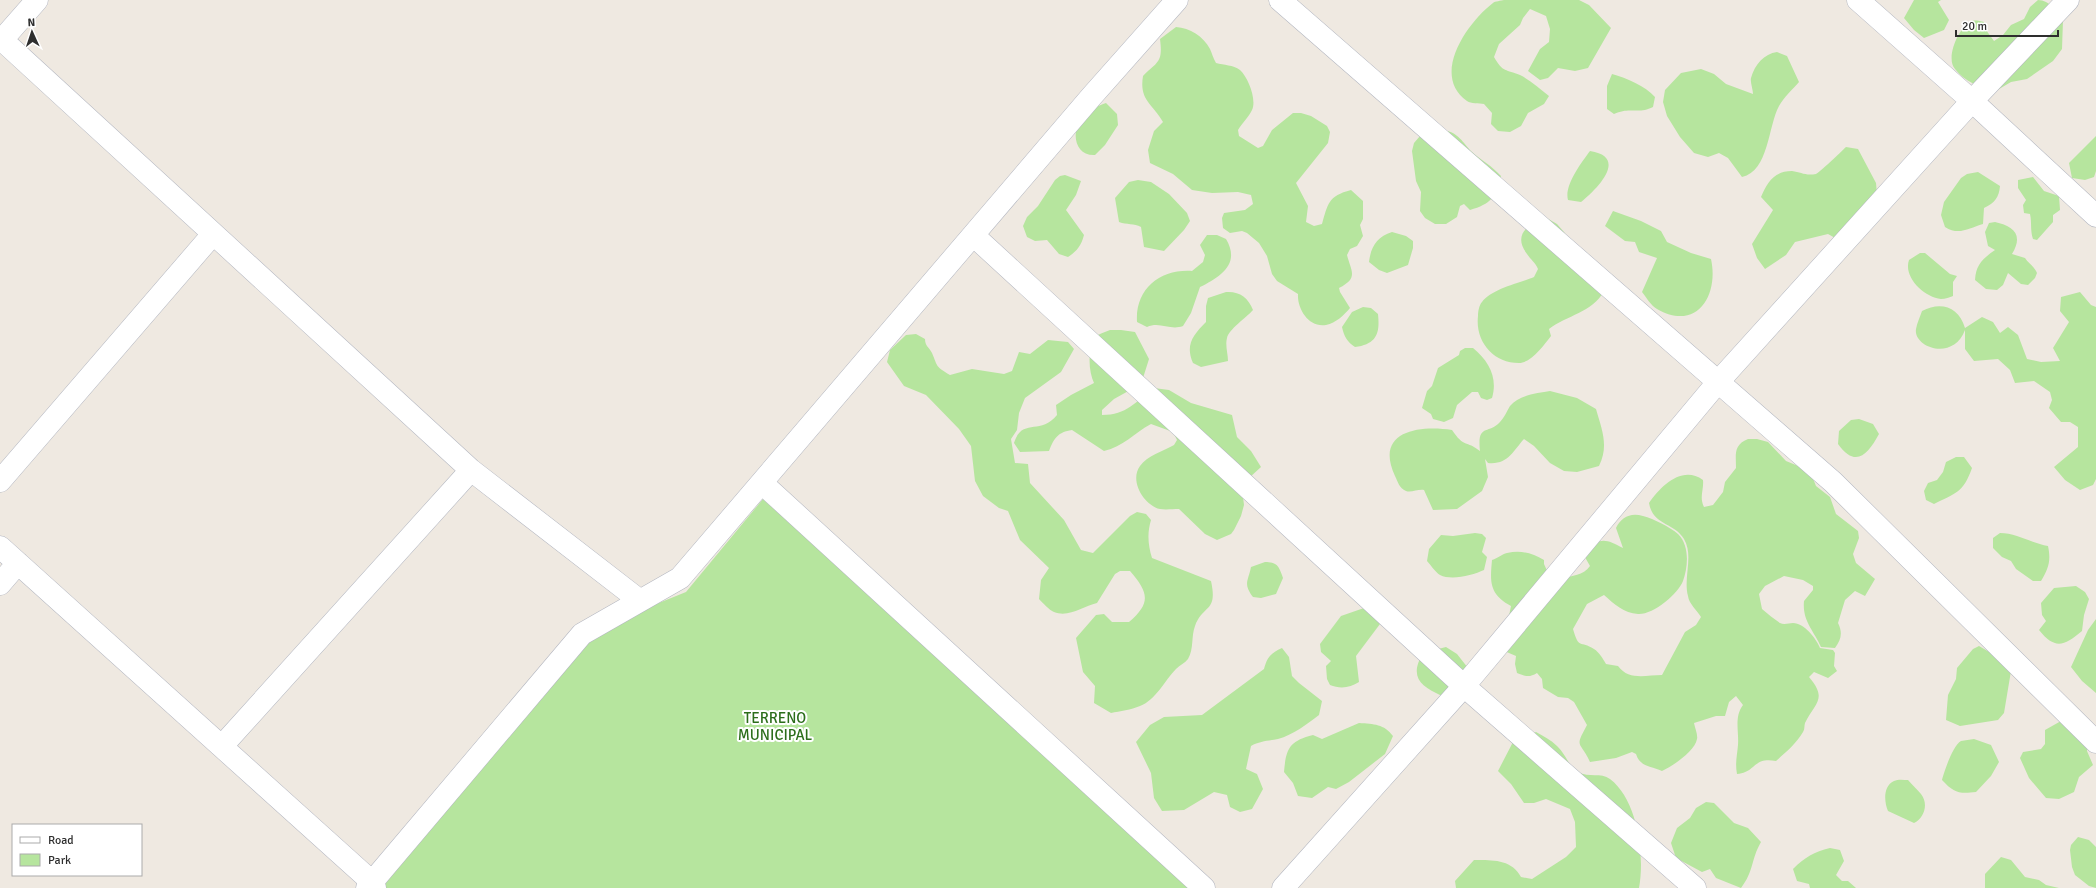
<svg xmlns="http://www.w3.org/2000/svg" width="2096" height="888" font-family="Signika,sans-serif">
	<rect width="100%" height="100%" fill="#efe9e1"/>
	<path fill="#b6e59e" d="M1504 0H1579L1589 5 1611 28 1588 68 1575 71 1558 68 1548 78 1540 80 1528 71 1540 49 1549 42 1550 29 1546 16 1530 9 1523 18 1520 25 1499 44 1494 57C1503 73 1506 69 1520 75 1530 80 1540 89 1549 96L1544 104 1528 113 1521 126 1510 132 1498 131 1491 124 1492 113 1484 104C1479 103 1471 104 1467 101 1430 75 1468 22 1493 3 1495 1 1501 1 1504 0Z
		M1914 0H1941L1938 2 1949 20 1944 30 1924 38 1914 30 1904 18Z
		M2038 0C2050 0 2056 12 2063 20L2062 49 2053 61 2027 79 2011 82 1994 92C1979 86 1965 82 1955 69 1945 58 1959 26 1972 21 1975 20 1980 21 1984 22L1986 30 1994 41 2003 35 2011 25 2024 19 2030 7Z
		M1176 27C1190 28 1203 36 1210 49 1212 53 1213 58 1216 63 1224 65 1233 65 1240 70 1248 77 1257 100 1252 110 1249 117 1242 123 1238 130L1239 136 1258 148 1263 146 1272 130 1293 113H1301L1311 116 1327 126 1330 132 1328 143 1296 183 1308 206 1306 222 1314 226 1322 224C1328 204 1328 196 1351 190L1363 201V219L1360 225 1363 236 1357 246 1350 249 1347 255C1351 271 1359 278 1339 288L1340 292 1350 308C1344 315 1336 323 1326 325 1309 328 1297 309 1298 294L1277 281 1272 274 1267 256 1259 243 1247 233 1242 231 1230 233 1223 228 1222 218 1224 213 1245 210 1253 204 1251 195 1238 192 1212 193 1192 190 1173 174 1150 163 1148 150 1154 131 1163 122C1152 103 1139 100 1143 76 1158 61 1163 63 1160 39Z
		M1777 52 1787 56 1799 82C1793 89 1784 97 1779 106 1768 126 1769 171 1742 177L1728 158 1719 153 1708 157 1694 153 1680 137 1667 116 1663 102 1665 90 1681 73 1701 69 1714 74 1726 84 1753 94C1753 89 1750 82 1751 78 1755 64 1764 54 1777 52Z
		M1612 74C1627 78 1645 86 1655 97L1653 107C1637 115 1631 106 1614 114L1607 109V86Z
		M1106 103 1117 114 1118 125 1105 145 1095 155C1076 156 1071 135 1080 120 1086 112 1097 106 1106 103Z
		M1444 130C1459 133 1462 142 1472 152 1481 160 1492 166 1501 176 1496 197 1491 204 1470 210L1464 204 1460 206 1457 217 1446 224H1435L1425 218 1420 211 1421 192 1416 181 1412 151 1414 143 1420 136Z
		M2096 136V171L2094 177 2085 180 2072 178 2069 163Z
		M1846 147 1858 149 1876 183 1878 206 1844 243 1828 234 1795 242 1786 255 1765 269 1757 258 1752 244 1773 210 1761 197C1767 183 1774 171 1792 171 1801 172 1805 176 1816 174 1819 173 1841 152 1846 147Z
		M1590 151C1629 157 1597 189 1581 202L1568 200C1564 186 1581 163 1590 151Z
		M1978 172 2000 186C1999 197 1995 203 1984 208L1983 224C1969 228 1959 236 1945 227L1941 215 1944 202 1961 178 1967 174Z
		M1065 175 1081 181 1076 195 1066 210 1084 235C1081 246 1077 251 1068 257L1059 254 1047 240 1035 241 1027 237 1023 226 1027 217 1038 206 1055 180 1060 176Z
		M2033 177 2044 191 2059 196 2060 210 2053 215V222L2037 240 2033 239C2030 230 2032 223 2030 214L2024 213 2023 205 2026 200 2018 188V180Z
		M1138 180 1151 182 1169 194 1187 213 1190 221 1184 230 1164 251 1144 247 1141 227C1134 223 1127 225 1119 222L1115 198 1129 182Z
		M1613 211 1641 221 1661 231 1667 242 1691 253 1711 259C1719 295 1697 332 1657 309 1651 306 1646 297 1642 292L1657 258 1639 252 1635 242 1625 241 1605 226Z
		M1545 217 1557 224 1564 232 1604 291C1592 313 1567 315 1549 329L1551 336C1544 345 1531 363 1519 363 1493 363 1475 341 1478 316 1478 312 1479 305 1482 302 1491 289 1520 283 1534 277L1538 269C1535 262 1531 260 1527 254 1512 234 1529 224 1545 217Z
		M1995 222C2013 226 2024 234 2012 254L2025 258C2029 264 2034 266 2037 273L2035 278 2028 285 2021 284 2008 273 2003 285 1997 290 1986 289 1975 280C1976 265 1982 259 1995 250L1988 246 1985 232 1989 223Z
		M1392 232 1406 236 1413 241V248L1408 265 1387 273 1379 270 1369 262C1371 246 1377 237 1392 232Z
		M1207 235H1217L1226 239C1241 264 1220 277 1200 287L1191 313 1183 326C1170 331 1160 321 1147 327L1137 322C1135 289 1160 269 1192 271L1203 262 1205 255 1200 245Z
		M1920 253H1925L1950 274 1957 276 1953 282V296C1950 297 1945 299 1941 299 1924 297 1903 277 1909 260Z
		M1226 292C1239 291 1248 297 1253 310 1246 318 1229 329 1227 338 1225 345 1228 354 1228 361L1201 367 1193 363C1185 345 1193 335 1206 322V306L1208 298Z
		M2080 292 2091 305 2096 307V479L2093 485 2080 490 2065 480 2054 467 2078 447V427L2070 422H2061L2049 408 2052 400 2050 392 2034 381 2015 383 2010 370 1998 359 1974 361 1965 349V330C1953 362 1913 347 1916 329 1917 323 1920 317 1922 311 1941 301 1959 307 1965 328L1982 317 1993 322 2000 333 2008 327 2018 335 2027 359 2041 362 2060 361 2053 348 2069 322 2060 311 2061 297Z
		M1363 307 1371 308 1378 314C1380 333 1377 344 1355 347 1347 342 1344 336 1342 327L1352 312Z
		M1110 330H1121L1135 332 1149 359 1143 378 1132 389 1114 399 1102 410V415C1127 415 1135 402 1154 388L1169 390 1191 403 1232 415 1237 437 1251 451 1261 467 1249 478 1242 489 1244 505 1241 516 1234 530 1231 534 1217 540 1205 534 1179 509C1173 509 1165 510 1160 509 1144 505 1129 481 1140 466 1147 456 1163 451 1174 445L1177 440 1173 432 1151 424C1134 433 1123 447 1104 451L1072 430C1058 432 1054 438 1049 451L1020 452 1014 443C1022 417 1040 436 1057 415L1056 405 1071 395 1094 383C1088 370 1087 347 1098 335 1101 333 1106 332 1110 330Z
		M916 334 925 339C925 346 929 347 932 353 938 367 935 366 950 375L972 369 1004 374 1012 371 1019 352 1030 354 1048 340 1068 342 1074 349 1061 372 1025 398 1019 413 1017 430 1011 439 1015 463 1028 464 1030 483 1064 520 1081 550 1093 553 1130 516 1137 512 1146 514 1151 520C1147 533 1148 545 1152 558L1211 581C1218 613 1203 604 1195 626 1191 636 1194 649 1188 659 1185 663 1180 665 1176 669 1165 680 1156 700 1140 706 1131 710 1120 711 1111 713L1094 703 1095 686 1083 672 1076 638 1096 615 1104 614 1112 622H1129C1151 603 1149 593 1130 571H1120L1115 574 1097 603C1083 606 1069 618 1054 612 1049 610 1043 603 1039 599L1041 580 1049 568 1020 540 1008 511 999 508 983 496 975 481 971 446 959 429 926 395 904 386 887 362 890 350 906 335Z
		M1465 348H1473C1489 361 1498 378 1492 398L1487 400 1481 398 1478 392H1472L1457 405 1453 418 1444 422 1433 419 1431 414 1422 408 1427 391 1432 386 1438 368 1459 355 1460 351Z
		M1550 391 1577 398 1596 409C1602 430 1609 446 1599 466L1577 472 1564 471 1550 463 1534 446 1524 439C1513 451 1508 465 1488 463L1485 459 1488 477 1482 491 1457 509 1433 510 1424 490C1418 489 1411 493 1406 491 1399 488 1398 482 1395 476 1374 431 1419 425 1452 430 1464 448 1466 440 1480 451 1477 423 1488 435 1500 422 1504 418 1507 411 1510 406 1519 395 1538 393 1550 391Z
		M1859 419 1873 424 1879 434C1868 454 1856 469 1838 444L1839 431 1851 420Z
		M1748 439H1757L1768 442 1786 461 1803 468 1812 476 1816 486 1830 497 1836 514 1858 531 1859 538 1853 554 1856 563 1875 579 1865 596 1855 591 1845 600 1838 623C1843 633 1841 640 1835 648L1821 647C1814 631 1802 621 1804 601L1813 590V586L1803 580 1784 576 1765 586 1759 594 1762 609C1768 614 1774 619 1780 623 1784 625 1789 623 1793 623 1804 623 1816 638 1820 648L1833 650 1835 653 1834 666 1837 671 1828 678 1814 672 1809 677C1828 699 1815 703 1805 723 1804 726 1805 729 1803 732 1796 744 1786 752 1776 761 1752 757 1757 772 1737 774 1735 763 1737 756 1738 745 1739 731 1734 717 1743 705L1736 696 1729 702 1725 716H1716L1694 723C1695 728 1698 735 1697 739 1695 751 1673 766 1662 771 1651 766 1640 767 1636 754L1632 752 1616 758 1590 762C1580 740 1574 749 1587 725L1574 702 1568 698 1558 697 1543 688 1542 679 1537 673C1529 678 1525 676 1517 673L1515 664 1516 656 1502 650 1511 606C1489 594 1490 582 1492 560 1498 558 1502 554 1507 553 1521 550 1532 553 1544 560V564L1548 573 1562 579C1572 575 1583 576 1590 566L1586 559 1585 550C1601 537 1606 539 1623 548L1616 528C1621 517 1631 512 1643 516 1654 519 1670 527 1678 534 1690 546 1688 567 1683 581 1678 594 1653 615 1638 614 1624 613 1614 604 1604 595L1587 604 1573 629C1579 650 1580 640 1594 649 1599 652 1603 659 1606 664L1618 666C1629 681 1646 675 1662 675L1685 632 1696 625 1701 617C1697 610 1689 604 1688 596 1683 577 1694 556 1684 539 1674 522 1653 526 1649 503 1661 486 1682 465 1703 480 1704 490 1699 497 1704 507L1713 505 1723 492 1725 482 1736 468C1736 455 1733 445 1748 439Z
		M1956 457H1964L1972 468C1963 493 1956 493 1934 504L1926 500 1924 491 1928 483 1937 480 1943 472 1946 462Z
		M763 499 1196 888H368L582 634 686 592Z
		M1475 533 1482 534 1486 538 1482 552 1487 557 1484 570C1473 575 1452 581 1440 575 1435 572 1431 565 1427 561L1429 549 1441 535 1453 536Z
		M2000 533C2016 533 2031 543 2048 546 2051 560 2049 568 2041 581H2033L2016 569 2011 561 2002 557 1993 548V538Z
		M1265 562C1278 562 1279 567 1283 578L1276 594 1261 598 1253 597C1243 583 1248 582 1251 567Z
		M2076 586 2085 592 2089 599 2084 615 2082 631C2064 646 2055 650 2039 630L2046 621 2042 615 2041 603 2054 588Z
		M1364 608 1380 624 1356 656 1359 682C1350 688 1340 689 1330 685L1327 679 1326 666 1331 661 1321 652 1320 644 1341 616Z
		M2096 619V693L2082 681 2071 667 2088 630Z
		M1979 646 1996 656 2011 671 2004 713 1998 720 1960 726 1946 720 1948 695 1956 679 1957 668 1973 649Z
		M1446 647 1457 654 1468 668 1442 696C1420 686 1409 677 1423 653Z
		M1282 648 1289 657 1292 676 1299 683 1322 701 1319 715C1307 724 1293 735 1278 739 1268 741 1260 741 1251 746L1246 769 1257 774 1263 789 1252 809 1240 812 1230 807 1227 795 1214 792 1184 810 1162 811 1154 798 1151 773 1136 742 1150 725 1164 717 1202 715 1264 669C1267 657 1271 653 1282 648Z
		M2061 721 2087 745V751L2093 765 2079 777 2074 792 2059 799 2046 798 2029 778 2020 758 2023 752 2041 749 2045 744V730Z
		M1359 723C1374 724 1384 724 1393 736L1385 754 1349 782 1336 789 1328 787 1312 798 1298 796 1293 783 1284 772C1286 749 1289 741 1313 735L1322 739Z
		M1536 732C1543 736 1551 740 1557 746 1565 753 1568 765 1578 772 1589 778 1601 772 1610 779 1638 800 1645 857 1639 888H1456L1455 881 1474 860C1491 860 1512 859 1521 877L1532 879 1566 857 1576 847 1575 822 1570 809 1546 799 1534 803H1524L1511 784 1498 771 1513 742Z
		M1974 739 1991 745 1999 762 1991 776 1976 792C1959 794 1954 793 1942 780 1944 772 1953 745 1961 741 1965 740 1970 740 1974 739Z
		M1908 780C1912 785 1917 789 1921 794 1929 804 1924 818 1914 823L1888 811C1884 802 1883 786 1894 781 1898 779 1904 780 1908 780Z
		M1706 802 1714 803 1734 823 1748 828 1761 842C1751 859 1754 871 1741 888L1716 878 1710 869 1702 872 1676 858 1671 843 1677 828 1690 818 1696 808Z
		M2078 837 2089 840 2096 847V888L2089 886 2075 875 2072 867 2070 850 2071 845Z
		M1830 848 1840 850 1844 861 1836 875 1842 881H1848L1856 888H1810L1809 884 1797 881 1793 869C1805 857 1814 852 1830 848Z
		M2001 857 2011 860 2025 877 2039 880 2046 885 2059 888H1985V874Z"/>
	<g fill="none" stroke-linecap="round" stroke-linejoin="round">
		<defs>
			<path id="minor" d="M1280 0 1833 482 2096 742
				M1858 0 1972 101 2096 216
				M0 38 471 470 639 600
				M2 40 37 0
				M973 235 1464 686 1695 888
				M0 481 213 234
				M762 483 1204 888
				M0 547 372 882 375 888
				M0 584 18 563
				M222 746 471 470
				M367 888 582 634 680 578 1091 97 1177 0
				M1283 888 1464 686 1718 382 1972 101 2068 0"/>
		</defs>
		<use href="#minor" stroke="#b4b7c1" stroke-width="23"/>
		<use href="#minor" stroke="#fff" stroke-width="22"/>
	</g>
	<g text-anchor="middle" stroke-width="4" stroke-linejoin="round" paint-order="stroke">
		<g font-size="15" fill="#2c6e1b" stroke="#fff">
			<text x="775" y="723">TERRENO<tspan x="775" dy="17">MUNICIPAL</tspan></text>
		</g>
	</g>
	<rect x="12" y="824" width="130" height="52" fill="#ffffff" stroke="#ababab"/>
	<rect x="20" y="837" width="20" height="6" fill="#ffffff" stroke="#ababab"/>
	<text x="48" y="844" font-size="12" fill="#2e2e2e">Road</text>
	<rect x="20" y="854" width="20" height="12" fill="#b6e59e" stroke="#ababab"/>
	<text x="48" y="864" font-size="12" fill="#2e2e2e">Park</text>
	<g transform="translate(32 32) rotate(357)" stroke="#ffffff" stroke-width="3" paint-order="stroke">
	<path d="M0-3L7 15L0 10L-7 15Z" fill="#2e2e2e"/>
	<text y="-6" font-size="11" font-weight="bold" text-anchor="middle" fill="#2e2e2e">N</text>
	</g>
	<path d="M1956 30v6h102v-6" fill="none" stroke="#2e2e2e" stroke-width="2"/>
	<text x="1962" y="30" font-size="12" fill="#2e2e2e" stroke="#ffffff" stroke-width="3" paint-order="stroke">20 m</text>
</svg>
